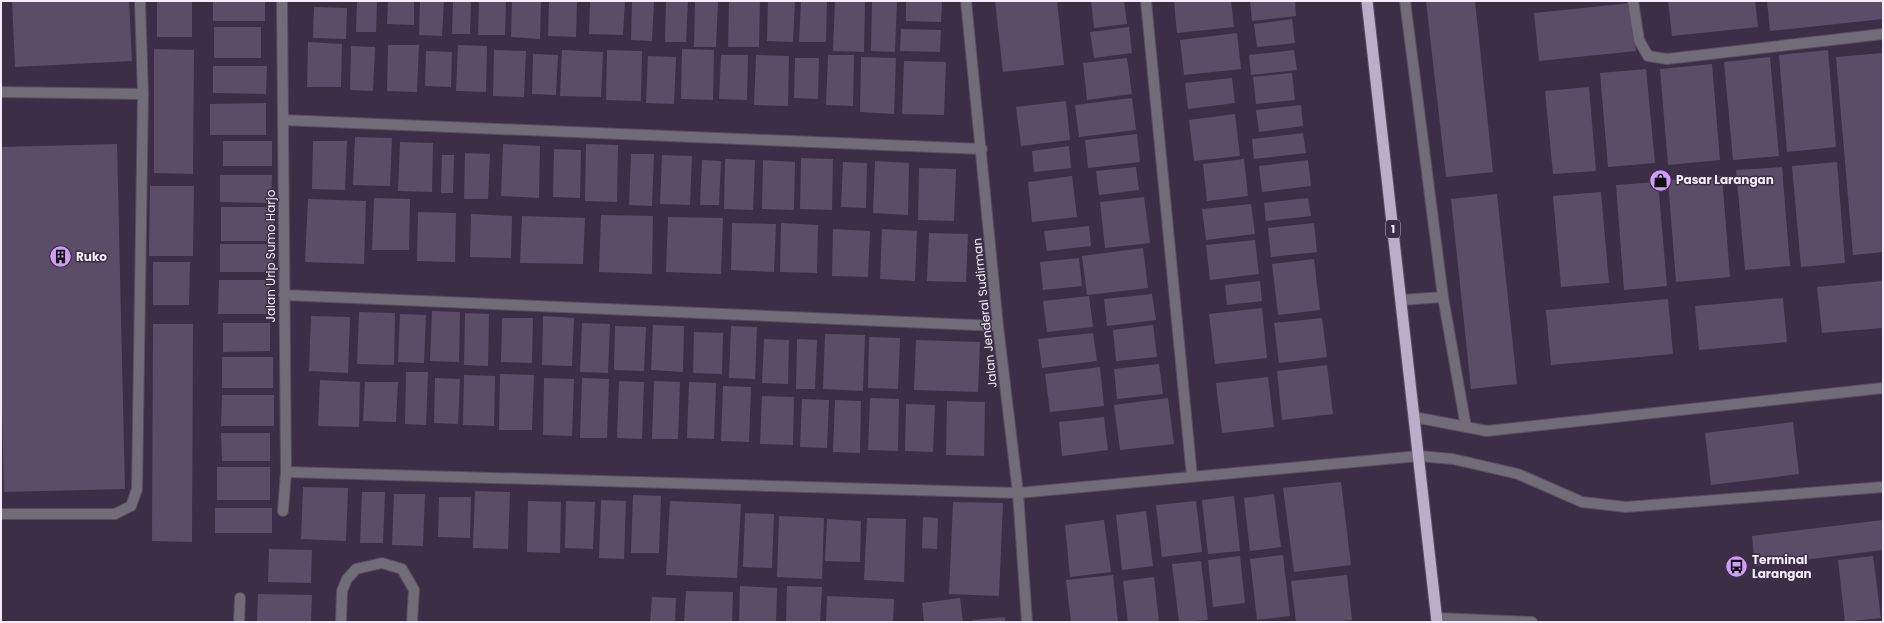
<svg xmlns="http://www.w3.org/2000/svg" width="1884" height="623" font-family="Poppins,sans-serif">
	<rect width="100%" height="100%" fill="#3b2e46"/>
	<path fill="#5b4d67" d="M12 1H129L132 61 15 67Z
		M157 1H192V37H157Z
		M213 1H265V21H213Z
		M357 1H377L376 32H356Z
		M388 1H414V25L387 24Z
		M420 1H444L442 36 419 35Z
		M453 1H471L470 34H452Z
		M479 1H506L505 35H478Z
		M512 1H541L540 39 511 37Z
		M549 1H577L576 37 548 36Z
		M590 1H625L623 35 589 34Z
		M632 1H654L652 41 631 40Z
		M666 1H688L686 42H665Z
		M695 1H718L716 47H694Z
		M729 1H760L759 47H728Z
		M768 1H795L793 42 767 41Z
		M801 1H827L826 42H799Z
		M835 1H865L864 52 833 51Z
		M872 1H897L895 52 871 51Z
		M906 1H942L941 22 906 21Z
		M995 1H1057L1064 65 1003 72Z
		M1091 1H1124L1127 24 1094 28Z
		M1231 1 1234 27 1177 33 1174 2Z
		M1250 1H1295L1296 16 1252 21Z
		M1426 1H1475L1493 172 1446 177Z
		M1668 1H1755L1758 27 1672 36Z
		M1767 1H1883V19L1770 31Z
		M1631 3 1636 51 1539 61 1534 13Z
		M314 7 347 8 346 39 313 38Z
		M1292 19 1295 43 1257 47 1254 24Z
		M214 27H261V58H214Z
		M1129 27 1132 53 1094 58 1090 32Z
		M901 29 941 30 940 52 900 51Z
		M1237 33 1241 69 1184 75 1180 40Z
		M308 42 342 44 341 87H307Z
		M388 45H419L417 92 387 91Z
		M458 45 487 46 486 92 456 91Z
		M351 46 375 47 373 91 350 90Z
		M154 49 194 50 193 174 154 173Z
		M682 49 714 50 713 100 681 99Z
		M494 50 526 51 524 97 493 96Z
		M562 50 603 52 601 97 560 96Z
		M607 50 642 51 641 101 606 100Z
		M1294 50 1297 70 1251 75 1249 55Z
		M1828 50 1836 147 1787 152 1779 55Z
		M426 51 452 52 451 87 425 86Z
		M1883 53V252L1853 255 1836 57Z
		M533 54 558 55 556 95 532 94Z
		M721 55H748L747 100 719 99Z
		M756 55 789 56 788 106 754 105Z
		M828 55H854L853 106 826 105Z
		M648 56 676 57 674 104 646 103Z
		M861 57 896 58 894 114 860 112Z
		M1770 57 1779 156 1733 160 1724 62Z
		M795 58H819L818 99 794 98Z
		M1127 58 1132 94 1087 100 1083 63Z
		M904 61 946 62 944 115 902 114Z
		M1712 64 1720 160 1668 165 1660 69Z
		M213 66H267L266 94 213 93Z
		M1646 69 1655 163 1608 167 1600 73Z
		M1292 73 1295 100 1256 104 1253 77Z
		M1232 78 1235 103 1188 109 1185 83Z
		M1589 87 1596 171 1553 174 1545 91Z
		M1132 98 1136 130 1079 137 1075 105Z
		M1066 101 1070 140 1021 146 1016 107Z
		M266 103V135H210V104Z
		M1301 105 1303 126 1259 132 1256 110Z
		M1235 114 1240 156 1194 161 1189 120Z
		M1303 133 1306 153 1254 159 1252 139Z
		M1137 134 1140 162 1088 168 1085 140Z
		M355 137 392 138 390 186 353 185Z
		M223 141H272V166H223Z
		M313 141H347L345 190 312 189Z
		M400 142 433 143 432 192 398 191Z
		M117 144 125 489 4 492 1 367V147Z
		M503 144 540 146 539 198 501 196Z
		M586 144 618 145 617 202 585 201Z
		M1069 146 1071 168 1034 172 1032 151Z
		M554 149 581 150 580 198 553 197Z
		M465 153 490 154 488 199H464Z
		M631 154H654L652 206 629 205Z
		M442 155H454L453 193H441Z
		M662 155 692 156 690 205 660 204Z
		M801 158 833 159 832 210 800 209Z
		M725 159 755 160 753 210 724 209Z
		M1244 159 1248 196 1207 201 1203 164Z
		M702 160 721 161 719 205H700Z
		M763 160 795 162 794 210 762 209Z
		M1308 160 1311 186 1262 192 1259 166Z
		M875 161 909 163 908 215 873 213Z
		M843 162 867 163 866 208 841 207Z
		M1837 162 1845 263 1801 267 1792 166Z
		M1136 167 1139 190 1099 195 1096 171Z
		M1782 167 1790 266 1745 270 1736 170Z
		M919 168 956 169 954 221 918 220Z
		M220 175H272L271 203 220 202Z
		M1072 176 1077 217 1032 222 1028 182Z
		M1722 176 1730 277 1676 282 1668 180Z
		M1658 182 1667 286 1624 290 1616 185Z
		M150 186H194L193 256H149Z
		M1601 192 1609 283 1561 287 1553 196Z
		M1497 194 1517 384 1471 389 1451 199Z
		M1144 197 1150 243 1105 248 1100 202Z
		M374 198 410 199 409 250H372Z
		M1308 198 1311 216 1266 221 1264 203Z
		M308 199 366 201 364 264 305 262Z
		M1251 204 1255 234 1206 240 1202 209Z
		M221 207H274V241H221Z
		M418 212 456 213 455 262 417 261Z
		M471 214 512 216 511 258 470 257Z
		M601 215 653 216 652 274 599 272Z
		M522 216 585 218 583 264 520 263Z
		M668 217 723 218 721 274 666 272Z
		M732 223 776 224 774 272 731 270Z
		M781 223 818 225 817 273 780 272Z
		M1314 223 1317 252 1271 257 1268 228Z
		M1089 226 1091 246 1047 251 1044 231Z
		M833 229 870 231 868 277 832 276Z
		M882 229 917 231 915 281 880 279Z
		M929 233 968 234 966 282 927 281Z
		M1255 240 1259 274 1210 280 1206 245Z
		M220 244H273V272H220Z
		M1143 248 1148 288 1087 295 1082 256Z
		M1079 258 1082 286 1043 290 1040 262Z
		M1314 259 1320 310 1278 315 1272 264Z
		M153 262H190L189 305H153Z
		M219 280H270V314H218Z
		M1260 281 1262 301 1227 305 1225 285Z
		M1883 281V328L1822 333 1817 287Z
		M1152 294 1156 320 1107 326 1104 299Z
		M1089 296 1093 327 1047 332 1043 301Z
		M1783 298 1787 342 1699 350 1695 306Z
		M1668 299 1673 354 1551 365 1546 310Z
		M1262 308 1267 358 1215 364 1209 314Z
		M432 311 460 312 459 362 430 361Z
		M359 312 395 313 394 365 357 364Z
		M465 313 489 314 488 366 464 365Z
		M400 314 426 315 424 363 398 362Z
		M311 316 350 317 348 373 309 371Z
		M543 316 574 318 572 366 542 365Z
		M502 318H533L532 363 501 362Z
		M1322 318 1327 357 1279 363 1274 323Z
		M223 323H270V351L223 352Z
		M582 323 610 324 608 373 580 372Z
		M153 324H193L192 542 152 541Z
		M653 325 684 326 683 372 651 370Z
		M1153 325 1157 357 1116 361 1113 330Z
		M615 326 646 327 644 371 614 370Z
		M731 326 757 327 755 379 729 378Z
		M694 332 723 333 722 374 693 373Z
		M1093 333 1097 361 1042 368 1038 339Z
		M825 334 865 335 863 391 823 389Z
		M869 337 900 338 898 389 868 388Z
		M764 339 789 340 788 384 762 383Z
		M797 339 817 340 815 389H796Z
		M916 340 980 342 978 392 914 390Z
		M222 357H273V388H222Z
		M1159 364 1163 394 1117 399 1114 369Z
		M1327 365 1333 414 1282 420 1277 371Z
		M1100 367 1104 406 1050 412 1045 374Z
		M406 372H428L426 425 405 424Z
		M500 374 534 375 532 430H499Z
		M464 375 495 376 494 426 463 425Z
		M1268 377 1274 427 1222 433 1216 383Z
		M435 378 460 379 458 424 434 423Z
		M544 378 574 379 572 436 543 435Z
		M582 378 609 379 607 438H580Z
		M320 380 360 382 359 427 318 426Z
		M619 381 644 382 642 439 617 438Z
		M654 381 680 382 678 439H652Z
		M365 382H398L396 422 363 421Z
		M689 382 716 383 714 439 687 438Z
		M723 386 751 387 749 442 721 441Z
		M222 395H274V426H221Z
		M762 396 794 397 793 445 760 444Z
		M870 398 899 399 898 451 868 450Z
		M1168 398 1174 444 1120 450 1114 405Z
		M802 399 829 400 827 448 800 447Z
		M835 400 861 401 860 453 833 452Z
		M947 401 985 402 984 456 946 455Z
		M906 404 935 405 933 452 905 451Z
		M1104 417 1108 450 1062 456 1059 422Z
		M1793 422 1799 474 1711 485 1705 433Z
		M221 433H270V461H222Z
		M217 467H270V500H217Z
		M1341 482 1351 565 1294 572 1283 488Z
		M303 487 348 488 346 541 301 539Z
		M475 491 510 492 508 549 473 548Z
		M362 492H385L383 543H360Z
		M394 494H425L423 546 392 545Z
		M1274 494 1281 547 1250 551 1244 498Z
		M633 495 661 496 659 553H631Z
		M1234 496 1240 551 1208 554 1202 500Z
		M439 497H471L470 538 438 537Z
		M601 500 626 501 624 559 599 558Z
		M528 501 561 502 560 553 527 552Z
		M566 501 595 502 593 549 565 548Z
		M670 501 741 504 737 578 666 575Z
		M1196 501 1202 552 1162 557 1156 505Z
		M953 502 1003 503 999 596 949 594Z
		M215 508H272V533H215Z
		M1146 511 1153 566 1122 570 1116 515Z
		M745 513 774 514 772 568 743 567Z
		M779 516 824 518 822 579 777 577Z
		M923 517 938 518 937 549 922 548Z
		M867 518 906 519 904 582 864 580Z
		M827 519 861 521 860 562 825 561Z
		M1104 520 1111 572 1070 577 1065 525Z
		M1883 520V550L1755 566 1752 536Z
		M269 549 312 550 311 583 268 582Z
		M1283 555 1290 616 1257 620 1250 559Z
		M1240 556 1245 603 1213 607 1208 560Z
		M1873 556 1881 618 1845 622 1838 560Z
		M1201 561 1208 620 1179 622 1172 564Z
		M1113 575 1118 622H1071L1066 580Z
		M1347 575 1352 620 1333 622H1296L1291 581Z
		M1154 577 1159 622H1128L1123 581Z
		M740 586 777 588 776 622H739Z
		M787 586 822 587 820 622H786Z
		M686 591 733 592 732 622H684Z
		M258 594 312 595 311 622H257Z
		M827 596 894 599 893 622H826Z
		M652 597 676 598 675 622H650Z
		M960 598 963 622H924L922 603Z
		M1005 617V622H973L972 620Z"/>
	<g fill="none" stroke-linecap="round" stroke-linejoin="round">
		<defs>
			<path id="service" d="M140 1 143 94
				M1405 1 1443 297
				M1633 1 1639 40 1648 56 1667 59 1883 34
				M1 92 143 94 137 489 131 506 115 514H1
				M1401 300 1443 297 1466 427
				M1414 417 1487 431 1883 388
				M1419 456 1453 459 1518 474 1582 502 1626 507 1883 487
				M1437 618 1532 622
				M341 622 342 591 347 579 356 569 382 563 402 569 414 590 412 622"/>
			<path id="minor" d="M282 1 286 472 283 511
				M966 1 998 326 1018 493 1027 622
				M1146 1 1192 477
				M283 120 982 149
				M284 295 998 326
				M286 472 1018 493 1419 456
				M239 622 240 598"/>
			<path id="trunk" d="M1367 1 1437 622"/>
		</defs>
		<use href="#service" stroke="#594c63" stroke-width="12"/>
		<use href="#minor" stroke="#594c63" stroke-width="12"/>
		<use href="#trunk" stroke="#594c63" stroke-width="13"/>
		<use href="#service" stroke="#726c78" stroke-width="10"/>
		<use href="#minor" stroke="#726c78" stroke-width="10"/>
		<use href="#trunk" stroke="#bcadc9" stroke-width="11"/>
	</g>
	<defs>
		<symbol id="shop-disc" viewBox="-11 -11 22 22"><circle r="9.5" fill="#d29cfd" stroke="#3b2e46"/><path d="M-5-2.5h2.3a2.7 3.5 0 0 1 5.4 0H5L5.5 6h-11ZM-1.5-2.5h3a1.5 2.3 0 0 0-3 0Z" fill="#111"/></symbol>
		<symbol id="building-disc" viewBox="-11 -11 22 22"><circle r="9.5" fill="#d29cfd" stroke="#3b2e46"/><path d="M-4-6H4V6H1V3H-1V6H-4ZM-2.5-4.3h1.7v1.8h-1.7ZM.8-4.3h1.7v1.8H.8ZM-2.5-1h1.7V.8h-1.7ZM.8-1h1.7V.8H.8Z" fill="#111"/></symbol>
		<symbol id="bus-disc" viewBox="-11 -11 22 22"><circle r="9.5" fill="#d29cfd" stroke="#3b2e46"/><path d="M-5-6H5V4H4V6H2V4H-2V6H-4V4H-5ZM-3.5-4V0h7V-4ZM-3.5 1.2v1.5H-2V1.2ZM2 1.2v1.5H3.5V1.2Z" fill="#111"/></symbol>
	</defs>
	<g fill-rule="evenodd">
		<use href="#shop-disc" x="1648" y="168" width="25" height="25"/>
		<use href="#building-disc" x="48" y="244" width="25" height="25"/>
		<use href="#bus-disc" x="1724" y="554" width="25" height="25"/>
	</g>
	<g text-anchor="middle" stroke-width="3" stroke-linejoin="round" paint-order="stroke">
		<rect fill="#3b2e46" stroke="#bcb3c5" stroke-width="1" x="1386" y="220" width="14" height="18" rx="3"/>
		<g font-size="11" font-weight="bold" fill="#f4ecfc">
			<text x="1393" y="233">1</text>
		</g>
		<g font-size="12" font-weight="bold" fill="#f4ecfc" stroke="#3b2e46" text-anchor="start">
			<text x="1676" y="184">Pasar Larangan</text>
			<text x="76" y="261">Ruko</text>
			<text x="1752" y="564">Terminal<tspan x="1752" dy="14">Larangan</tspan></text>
		</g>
		<g font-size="12" fill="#f4ecfc" stroke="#3b2e46">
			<text transform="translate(271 256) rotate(-90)" y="4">Jalan Urip Sumo Harjo</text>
			<text transform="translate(985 313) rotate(-96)" y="4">Jalan Jenderal Sudirman</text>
		</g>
	</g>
	<rect width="1884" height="623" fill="none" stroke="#f4ecfc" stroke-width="4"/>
</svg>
